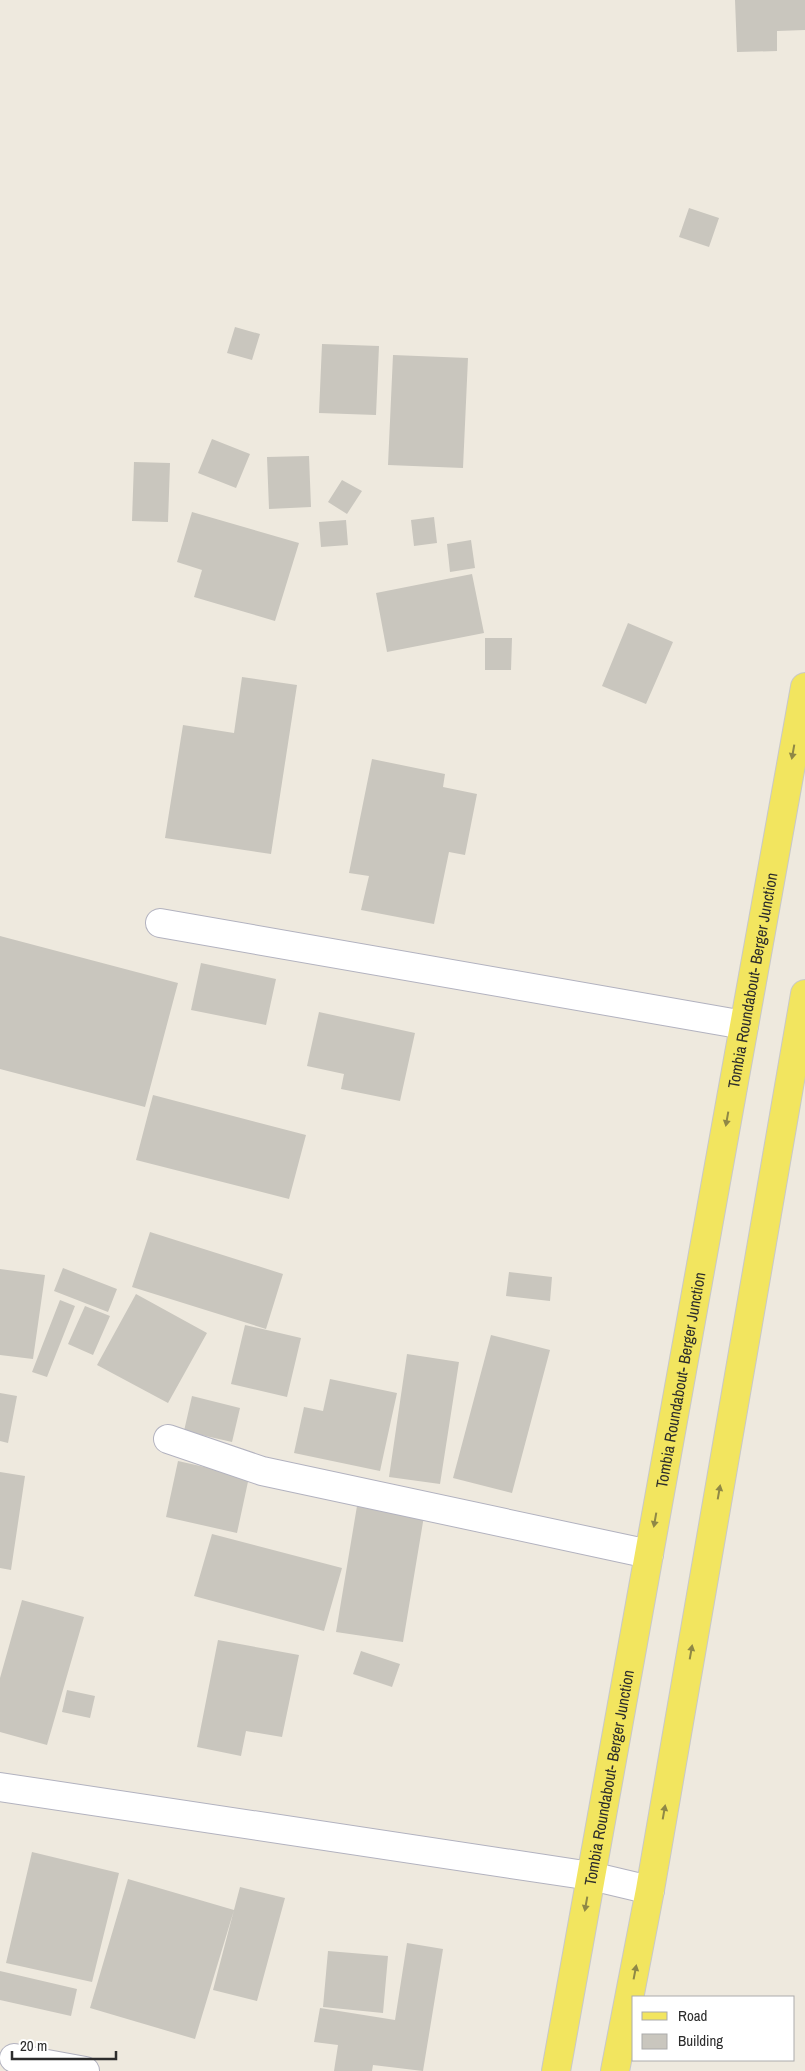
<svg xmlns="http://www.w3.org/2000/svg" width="805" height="2071" font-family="'Archivo Narrow',sans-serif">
	<rect width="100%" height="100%" fill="#eee9de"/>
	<path fill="#c9c6be" d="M735 0H805V30L777 31V51L737 52Z
		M689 208 719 218 709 247 679 237Z
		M235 327 260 334 252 360 227 353Z
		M322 344 379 346 376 415 319 413Z
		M393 355 468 358 463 468 388 465Z
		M212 439 250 454 236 488 198 473Z
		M309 456 311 507 269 509 267 457Z
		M134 462 170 463 168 522 132 521Z
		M342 480 362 491 347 514 328 502Z
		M192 512 299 543 275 621 194 597 202 570 177 562Z
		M434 517 437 543 414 546 411 520Z
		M346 520 348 545 321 547 319 522Z
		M471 540 475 568 450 572 447 544Z
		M472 574 484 633 387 652 376 593Z
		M628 623 673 642 646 704 602 686Z
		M485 638H512L511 670H485Z
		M242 677 297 685 271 854 165 838 183 725 234 733Z
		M372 759 445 774 443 787 477 794 465 855 449 852 434 924 361 910 369 876 349 873Z
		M0 936 178 983 145 1107 0 1069Z
		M201 963 276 979 266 1025 191 1010Z
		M319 1012 415 1033 400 1101 341 1089 344 1074 307 1066Z
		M153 1095 306 1135 289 1199 136 1160Z
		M150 1232 283 1274 266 1329 132 1287Z
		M63 1268 117 1289 108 1312 54 1291Z
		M0 1269 45 1275 33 1359 0 1355Z
		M509 1272 552 1277 550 1301 506 1296Z
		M136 1294 207 1333 168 1403 97 1365Z
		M60 1300 75 1306 47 1377 32 1372Z
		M85 1306 110 1316 93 1355 68 1344Z
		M245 1325 301 1338 287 1397 231 1384Z
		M491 1335 550 1350 512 1493 453 1478Z
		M407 1354 459 1362 440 1484 389 1477Z
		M330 1379 397 1393 380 1471 294 1453 304 1407 323 1411Z
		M0 1393 17 1396 8 1443 0 1441Z
		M192 1396 240 1408 232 1442 184 1431Z
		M178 1461 249 1477 237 1533 166 1517Z
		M0 1472 25 1476 11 1570 0 1568Z
		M357 1506 424 1516 403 1642 336 1632Z
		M212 1534 342 1568 324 1631 194 1596Z
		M22 1600 84 1617 47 1745 0 1732V1678Z
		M218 1640 299 1655 282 1737 246 1731 241 1756 197 1747Z
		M361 1651 400 1664 392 1687 353 1674Z
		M67 1690 95 1696 90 1718 62 1712Z
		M32 1852 119 1873 92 1982 6 1963Z
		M128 1879 234 1910 195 2039 90 2008Z
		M240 1887 285 1898 257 2001 213 1990Z
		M407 1943 443 1949 423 2071 373 2065 372 2071H334L338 2045 314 2042 320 2008 395 2020Z
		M328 1951 388 1956 383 2013 323 2007Z
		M0 1971 77 1989 71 2016 0 2000Z"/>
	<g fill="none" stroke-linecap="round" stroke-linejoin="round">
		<defs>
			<path id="minor" d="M160 923 744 1025
				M168 1439 262 1471 649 1554
				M0 1787 591 1876 650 1890
				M14 2058 85 2071"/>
			<g id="primary">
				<path id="s1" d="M556 2071 805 687"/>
				<path d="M615 2071 650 1890 805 994"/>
			</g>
		</defs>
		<use href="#minor" stroke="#b2b2bf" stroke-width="30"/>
		<use href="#primary" stroke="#c8c8c8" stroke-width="30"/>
		<use href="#minor" stroke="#fff" stroke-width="28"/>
		<use href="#primary" stroke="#f2e55f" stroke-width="28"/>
	</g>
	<defs><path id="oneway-solid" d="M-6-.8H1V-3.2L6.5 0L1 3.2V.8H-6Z" transform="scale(1.25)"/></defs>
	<g fill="#8f8846">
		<use href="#oneway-solid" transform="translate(793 752) rotate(100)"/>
		<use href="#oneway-solid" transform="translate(727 1119) rotate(100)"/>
		<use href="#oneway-solid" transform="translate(719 1492) rotate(-80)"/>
		<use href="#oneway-solid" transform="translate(655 1520) rotate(100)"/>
		<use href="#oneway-solid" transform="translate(691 1652) rotate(-80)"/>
		<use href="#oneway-solid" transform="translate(664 1812) rotate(-80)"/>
		<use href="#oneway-solid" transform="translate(586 1904) rotate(100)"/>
		<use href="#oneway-solid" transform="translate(635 1972) rotate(-79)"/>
	</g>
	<g text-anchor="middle" stroke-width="4" stroke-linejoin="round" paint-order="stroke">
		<g font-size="16" fill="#2c2c2c" stroke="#fff">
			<text dy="6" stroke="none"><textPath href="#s1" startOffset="1108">Tombia Roundabout- Berger Junction</textPath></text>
			<text dy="6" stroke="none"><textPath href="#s1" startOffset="702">Tombia Roundabout- Berger Junction</textPath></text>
			<text dy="6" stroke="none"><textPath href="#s1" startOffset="298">Tombia Roundabout- Berger Junction</textPath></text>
		</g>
	</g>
	<rect x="632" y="1996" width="162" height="65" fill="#ffffff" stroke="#ababab"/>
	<rect x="642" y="2012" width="25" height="8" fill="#f2e55f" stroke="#ababab"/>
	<text x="678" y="2021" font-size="15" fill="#2c2c2c">Road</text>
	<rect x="642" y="2034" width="25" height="15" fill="#c9c6be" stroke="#ababab"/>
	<text x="678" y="2046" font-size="15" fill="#2c2c2c">Building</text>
	<path d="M12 2051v8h104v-8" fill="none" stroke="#2c2c2c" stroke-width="2.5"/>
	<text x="20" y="2051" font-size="15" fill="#2c2c2c" stroke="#ffffff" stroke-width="4" paint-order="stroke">20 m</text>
</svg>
